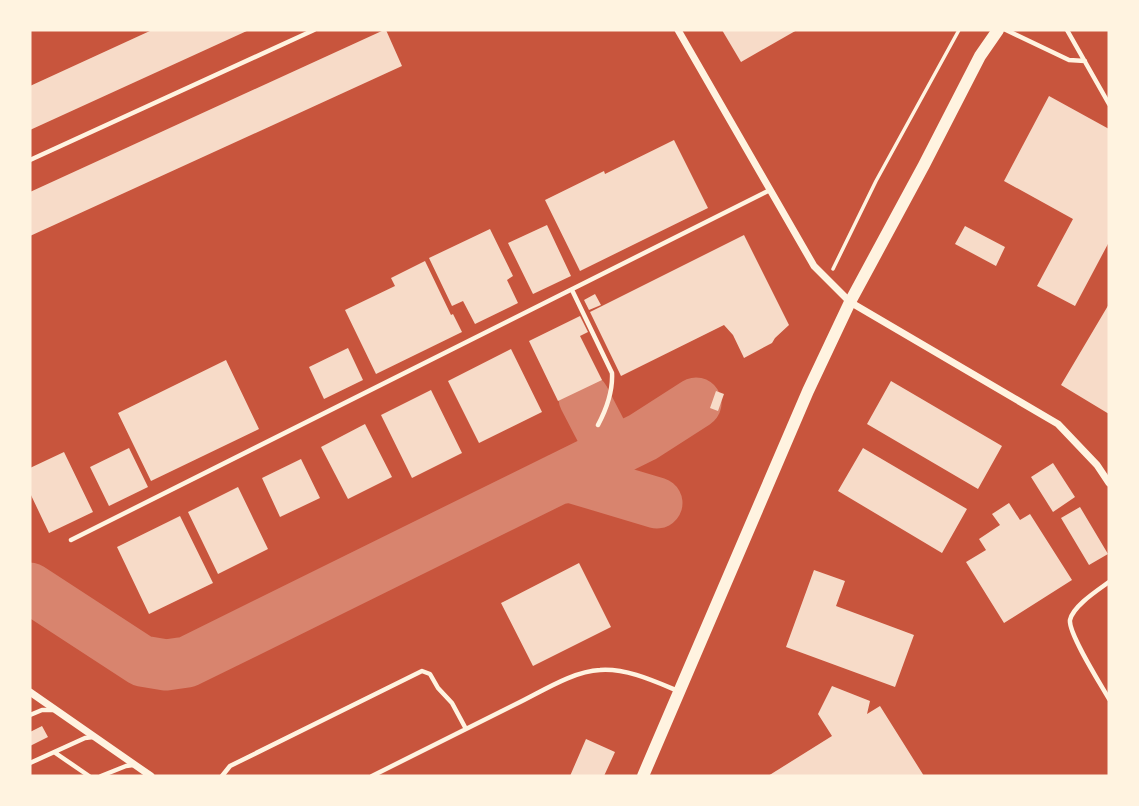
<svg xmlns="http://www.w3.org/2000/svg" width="1139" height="806" font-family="'Archivo Narrow',sans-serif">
	<rect width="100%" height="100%" fill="#c8553d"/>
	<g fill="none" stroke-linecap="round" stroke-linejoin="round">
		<path stroke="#d8846e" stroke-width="51" d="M584 398 612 452
			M558 479 570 477 657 503
			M30 588 142 661 166 665 187 662 643 437 696 403"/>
	</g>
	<path fill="#f7dbc8" d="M152 30H249L30 130V86Z
		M384 30H386L402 66 30 236V192Z
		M722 30H797L741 62Z
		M1049 96 1109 129V242L1075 306 1037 286 1073 219 1004 181Z
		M674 140 708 208 580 271 545 200 604 171 605 174Z
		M547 225 571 276 533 294 508 243Z
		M965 226 1005 247 996 266 955 244Z
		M490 229 513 276 507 280 518 303 475 324 463 301 452 306 429 258Z
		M744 235 789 325 775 338 772 343 744 358 733 335 724 325 621 376 590 312Z
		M425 261 451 315 453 314 462 332 376 374 345 310 395 286 391 278Z
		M595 294 601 305 589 310 584 300Z
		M1109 304V414L1061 385Z
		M580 316 588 332 580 336 602 380 558 401 529 341Z
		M348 348 363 380 324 399 309 367Z
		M511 349 542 412 479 443 448 381Z
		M226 360 259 429 151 481 118 413Z
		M891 381 1002 446 978 489 867 424Z
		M431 390 462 453 412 478 381 415Z
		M716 391 724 394 718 411 710 408Z
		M365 424 392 477 348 499 321 447Z
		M129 448 148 487 109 506 90 467Z
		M863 448 967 509 942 553 838 491Z
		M64 452 93 512 49 533 30 493V468Z
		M301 459 320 498 280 517 262 478Z
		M1053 463 1075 497 1053 512 1031 477Z
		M238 487 268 549 218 574 188 512Z
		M1009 503 1020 520 1030 514 1072 580 1004 623 966 562 986 550 979 539 1000 525 992 514Z
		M1080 507 1108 554 1089 565 1061 518Z
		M180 516 213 583 149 614 117 547Z
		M579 563 611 627 533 666 501 603Z
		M814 570 845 581 836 606 914 635 895 687 786 647Z
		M832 686 870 701 867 714 880 706 924 776H768L832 736 818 714Z
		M42 726 48 737 30 746V732Z
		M586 739 615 752 604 776H570Z"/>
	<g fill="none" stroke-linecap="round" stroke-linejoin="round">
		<path stroke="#fff3e0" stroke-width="3.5" d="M833 269 876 181 959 30"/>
		<path stroke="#fff3e0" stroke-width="4.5" d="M1006 30 1069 60 1085 61
			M1067 30 1109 104
			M30 160 314 30
			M572 290 612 373C613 392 607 408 598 425
			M71 540 770 190
			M1109 582C1098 590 1073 606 1070 620 1068 633 1101 685 1109 699
			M30 715 42 710H53
			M54 752 89 776
			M30 763 85 738 93 737
			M101 776 126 766 133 765
			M222 776 230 766 422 671 430 674 438 688 452 703 466 729
			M372 776C420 752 468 728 516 704 541 692 573 671 600 670 626 668 654 681 678 691"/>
		<path stroke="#fff3e0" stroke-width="7" d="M678 30 814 266 850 302 1058 424 1097 465 1109 483
			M30 692 151 776"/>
		<path stroke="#fff3e0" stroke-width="12" d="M643 776 808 391 850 302 924 165 980 56 998 30"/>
	</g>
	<rect width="1139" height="806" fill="none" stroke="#fff3e0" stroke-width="63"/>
</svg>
